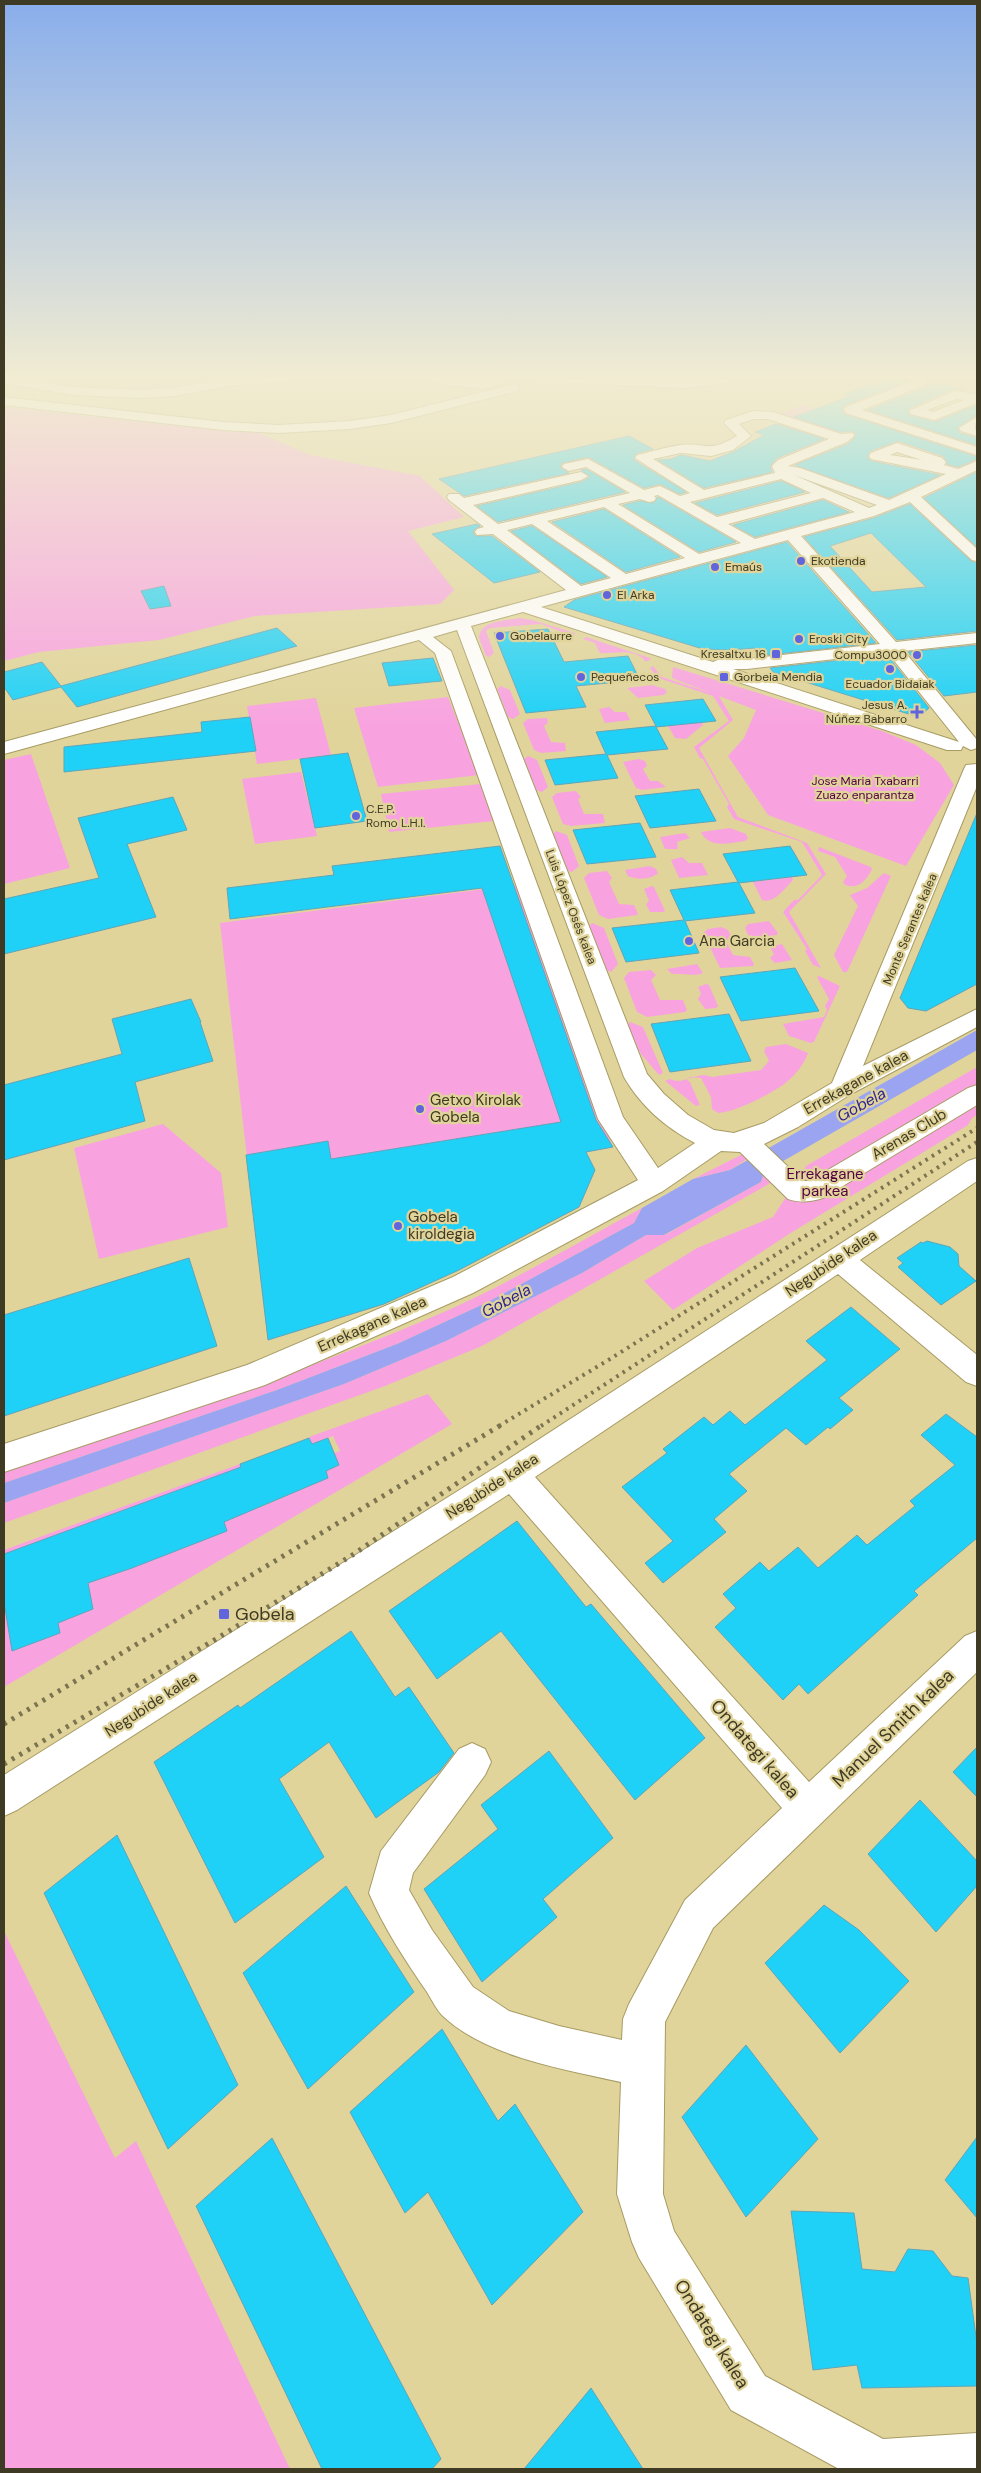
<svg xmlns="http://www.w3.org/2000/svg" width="981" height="2473" font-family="'DM Sans',sans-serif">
	<rect width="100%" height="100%" fill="#e0d49a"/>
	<path fill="#f8a3e0" d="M140 378H247C215 383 153 398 124 389Z
		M803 405 862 424 838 433 779 414Z
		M4 407 222 431 259 433 310 455 420 476 464 517 408 531 454 590 440 604 255 616 159 640 39 652 4 661Z
		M519 618 532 620 575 633V634L572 636 541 624 490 628 486 631 494 653 489 657 486 656 479 638C480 620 506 621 519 618Z
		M586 637 650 658 651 659 646 662C634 647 617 654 600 653L595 643 583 639Z
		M653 666 662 677 711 693 672 678 673 667 882 731 916 745 940 763 954 785 906 866 768 815 728 756 744 738 756 710 719 696 733 720 699 748 738 817 807 843 826 874 789 912 821 968 813 965 805 951 807 949 783 912 794 900H798L822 875 802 842 734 819 727 807 729 804 703 759 700 758 694 747 729 721 713 696 658 678 650 668Z
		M652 685 665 689 667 692 664 695 638 698 627 688Z
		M501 686 510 690 520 714 513 719 508 717 497 689Z
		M448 697 479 775 378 787 354 708Z
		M316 698 331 755 257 764 247 706Z
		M609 707 615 712H626L630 720 605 723 599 709Z
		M547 718 548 723 544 726 551 742 565 743 566 751 541 753 534 750 523 723 528 719Z
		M702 722 703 725 686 739 675 738 668 726Z
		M31 754 70 868 4 884V760Z
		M528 756 537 760 548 787 542 792 536 790 524 759Z
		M639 759 645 761 647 766 643 769 650 781H658L666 787 642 790 636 788 623 762Z
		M301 772 317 836 255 844 242 779Z
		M481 784 494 821 389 832 381 794Z
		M576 791 581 797 578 799 584 814H603L605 823 571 826 563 824 552 797 557 793Z
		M730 828 746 834 748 838 745 841C729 843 709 849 701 832Z
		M556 831 567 835 579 866 572 872 566 870 553 834Z
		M685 833 690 838 677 842 678 849H665L660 837Z
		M819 847 871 867 872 869C867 880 858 890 845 885L843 882 847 876 835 857 818 851Z
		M682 857 689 863H702L708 875 679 878 671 860Z
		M650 866 656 869 658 873C651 880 637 880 628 876L625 870Z
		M607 871 612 878 609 882 619 904 634 905 638 914 637 915 608 919 599 915 584 878 589 873Z
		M884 873 891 876 847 972H843L834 955 858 906 850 895 867 888Z
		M792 877 793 880C785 888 775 904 762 900L753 882Z
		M523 884 600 1116 613 1147 586 1152 595 1170 579 1207 459 1270 384 1304 268 1340 220 923Z
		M652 886 654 887 665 911 663 912H650L646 904 649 901 644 889Z
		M769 921 778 933 777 935 756 937 748 935 745 928 748 924Z
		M592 923 604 928 618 964 611 972 604 969 588 927Z
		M721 927 728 930 731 936 726 941 733 955 750 957 754 964 753 966 720 968 703 933 708 929Z
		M782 944 792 960 775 963 770 958 774 954 770 947Z
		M697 964 703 973C695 977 683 973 672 974L667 969Z
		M651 970 656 975 651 980 660 1000H683L687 1010 685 1012 647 1017 637 1012 624 978 629 972Z
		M819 976 840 986 814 1042 811 1043 789 1036 783 1024 824 1017 827 1010 825 1006 829 999 817 977Z
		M706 984 709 985 718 1006 716 1008 705 1009 698 999 701 994 698 987Z
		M630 1022 643 1027 663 1073 659 1075 641 1054 626 1027Z
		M786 1044 808 1053C804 1064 797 1073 788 1081 775 1092 735 1113 718 1113L712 1109 711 1097 701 1078 690 1077 687 1080 690 1082 700 1105 696 1106 665 1081 670 1079C685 1086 696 1070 712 1077L761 1070 769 1061 764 1051 766 1047Z
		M977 1067V1115L972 1118 968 1125 789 1234 673 1310 644 1281 697 1248 773 1217 806 1166Z
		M163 1124 221 1173 228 1227 99 1259 74 1148Z
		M745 1153 750 1157 730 1170 693 1179Z
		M764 1172 774 1181 482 1346 385 1386 4 1523V1503L344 1384 446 1341 582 1273 646 1235H665L761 1182Z
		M642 1208 634 1223 488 1302 397 1344 277 1390 4 1483V1471C152 1421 301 1374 444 1312 512 1282 577 1243 642 1208Z
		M428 1394 452 1424 4 1687V1550L240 1464 256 1509 328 1478 326 1471 339 1465 334 1453 340 1451 333 1436 312 1444 309 1437Z
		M4 1931 115 2158 136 2141 290 2469H4Z"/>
	<path fill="#9aa4f1" d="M977 1030V1050L764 1172 761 1182 664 1235H646L582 1273 446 1341 344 1384 4 1503V1483L277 1390 397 1344 488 1302 634 1223 642 1208 693 1179 730 1170Z"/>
	<path fill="#1fd1f7" stroke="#5fa5b9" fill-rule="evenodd" d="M886 378 914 379 845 405 842 409 844 414 977 457V459L958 467 947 464V461L943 456 898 441 870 451 867 457 871 461 940 475 889 498 795 465 848 444 856 436 854 431 841 432 794 417 850 396 844 394Z
		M929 383 934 385 939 383 965 390 954 389 908 409 909 415 935 422 977 405V415L957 428 960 433 977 438V445L868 410 926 387Z
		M776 424 824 439 777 458 770 466 772 472 704 488 658 460 671 459 681 455 710 461 733 452 764 435 755 432Z
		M629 436 653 449 637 453 634 460 686 492 680 494 660 484 644 488 588 457 562 463 560 467 569 473 464 496 439 479Z
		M586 469 625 492 498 522 477 506 581 482 590 477 581 470Z
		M977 472V547L924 498Z
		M781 481 805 492 717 515 695 503Z
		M658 497 736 542 699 552 623 505 640 501 654 503Z
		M823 500 849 512 755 537 733 525Z
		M910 504 971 561 977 563V631L897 640 804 537 874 518ZM871 533 926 587 872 592 830 546Z
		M604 509 680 557 626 572 552 522Z
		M477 524 480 526 473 531 475 536H492L540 572 494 583 432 534Z
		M532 526 607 577 581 584 511 531Z
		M787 542 876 643 760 656 754 648 731 650 703 649 564 607 574 600Z
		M164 586 171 606 150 609 141 591Z
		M277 628 297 646 77 707 61 687 13 700 4 687V672L42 662 61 686Z
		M548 629 564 662 628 656 640 680 576 686 586 707 526 713 494 633Z
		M977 645V692L944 696 908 652Z
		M887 655 929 708 922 714 912 715 773 672 770 668Z
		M433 658 442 681 389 686 382 663Z
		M703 699 716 721 656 727 668 749 607 755 618 778 555 785 545 760 606 754 596 732 656 726 645 705Z
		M250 717 256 751 64 772V747L202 732 201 722Z
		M348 753 367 821 315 828 300 759Z
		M699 789 716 821 650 828 635 796Z
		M173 797 187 830 127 844 156 917 4 954V899L99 878 78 818Z
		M977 813V984L926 1011 908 1008 900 998 903 991Z
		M640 823 656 857 587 864 573 830Z
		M500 846 596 1120 613 1147 586 1152 595 1170 579 1207 459 1270 384 1304 268 1340 246 1155 328 1141 331 1159 561 1122 482 888 230 919 227 888 334 875 332 866Z
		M790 846 807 875 739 883 755 913 685 921 699 953 626 962 612 928 684 920 670 890 738 882 723 854Z
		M795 968 819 1011 741 1021 720 977Z
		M191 999 201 1022H200L213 1061 135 1082 145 1121 4 1160V1085L122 1054 112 1019Z
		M729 1014 751 1061 670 1072 651 1024Z
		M927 1241 950 1247 958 1254 959 1266 976 1281 941 1305 898 1267 903 1263 897 1258 921 1242 923 1243Z
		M189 1258 217 1346 4 1416V1315Z
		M851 1307 900 1349 839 1398 853 1410 830 1429 828 1427 806 1445 786 1428 729 1474 747 1491 714 1519 726 1532 663 1583 645 1563 673 1541 622 1487 667 1453 663 1449 704 1417 713 1425 730 1411 745 1425 827 1360 806 1341Z
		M946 1414 977 1437V1538L914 1591 918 1595 808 1694 799 1684 783 1700 715 1627 736 1608 723 1594 760 1562 769 1571 798 1547 818 1568 857 1535 867 1545 915 1506 910 1501 955 1465 921 1435Z
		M309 1438 312 1444 328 1438 339 1465 326 1471 328 1478 224 1522 227 1531 132 1568 88 1583 93 1609 58 1623 60 1633 12 1651 4 1602V1554L241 1467 240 1464Z
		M517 1521 586 1607 591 1604 705 1738 635 1800 501 1631 437 1679 389 1611Z
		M351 1631 395 1697 409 1687 454 1753 439 1772 376 1818 329 1742 279 1779 324 1857 235 1923 154 1762 238 1705 240 1708Z
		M977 1747V1797L953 1772Z
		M549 1751 613 1838 543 1899 557 1917 482 1982 424 1889 498 1829 481 1805Z
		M920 1800 977 1861V1886L936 1932 868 1854Z
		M117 1835 238 2085 168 2149 44 1893Z
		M346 1886 414 1992 308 2089 243 1973Z
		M824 1905 859 1930 909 1981 840 2053 765 1963Z
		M442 2029 498 2121 515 2104 583 2212 492 2305 428 2192 405 2213 350 2112Z
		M746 2045 818 2139 746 2217 682 2117Z
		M977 2137V2218L945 2180Z
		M272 2138 441 2459 432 2469H322L196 2206Z
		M791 2211 854 2213 862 2269 895 2272 908 2249 933 2251 952 2276 968 2278 977 2344V2386L862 2388 857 2365 813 2370Z
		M591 2388 643 2469H524Z"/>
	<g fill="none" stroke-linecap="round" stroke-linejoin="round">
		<defs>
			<path id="minor" d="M4 378H21L72 387 141 390 174 388 230 378H292L286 382 235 385 174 396 141 398 72 395 4 383Z
				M426 378C438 378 499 378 503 382 492 394 448 384 432 382Z
				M534 378 687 380 735 378 729 382 687 388 576 383 539 384 535 383Z
				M921 378 925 379 927 382 925 385 862 410 977 447V455L846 413 844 410 846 407Z
				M514 384 520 388 518 391 391 423 350 429 279 433 223 430 4 405V397L223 422 279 425 350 421 391 415Z
				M955 391 977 394V403L934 420 911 414 909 411ZM956 399 964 400 933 412 927 410Z
				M753 411 773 412 841 434 853 433 854 436 847 442 788 466 800 468 889 500 946 474 871 459 869 456 871 453 897 443 942 458 946 462 944 465 958 469 977 461V470L921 497 977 549V561L972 560 910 502 874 516 801 536 896 642 977 633V643L904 651 977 740V748L971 750 963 746 961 750H947L523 612 471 626 647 1074 664 1094 688 1115 714 1130 734 1133 764 1123 832 1083 964 769 966 765 977 764V786L863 1066 977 1009V1027L851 1094 798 1127 764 1144 803 1181H809L968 1088 977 1085V1105L823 1198C811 1202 800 1203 788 1199L740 1152 721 1151 663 1191 473 1293 265 1385 4 1472V1444L247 1365 453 1277 638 1180 598 1119 435 653 419 640 4 754V742L566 590 493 534 477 535 475 532 477 529 484 527 449 500 447 497 449 494H459L464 498 581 472 588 476 581 480 473 505 498 524 630 493 586 467 569 471 562 467 564 464 588 459 644 490 660 486 680 496 690 493 635 458 637 455C651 452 666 447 680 445 708 442 707 454 737 436L724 423 726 420ZM754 419H768L829 439 778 460 772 466 775 473 704 490 653 459 681 453 711 456 733 450 751 436 739 424ZM897 452 922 460 890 455ZM794 475 877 505 869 508ZM781 479 811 493 717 517 690 502ZM658 495 741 543 699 554 618 504 640 499 649 502 654 501 656 498 654 496ZM823 498 855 512 755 539 728 524ZM604 507 685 558 626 574 547 521ZM532 524 611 578 581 586 507 530ZM788 540 880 644 747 659H720L713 662 541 607ZM457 630 624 1077C640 1105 666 1128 695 1143L658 1168 623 1117 451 651 433 637ZM888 653 959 742 733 669H747Z
				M977 417 975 427 977 436 961 431 959 428Z
				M977 1158V1181L860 1260 977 1355V1386L966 1382 838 1274 535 1477 809 1782 965 1636 977 1631V1672L713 1928 665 2022 663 2194 674 2231 765 2376 883 2439 977 2433V2469H839L731 2410 639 2258 632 2242 617 2194 621 2082C566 2070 487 2057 444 2017 437 2011 432 2000 427 1992 405 1960 384 1928 369 1893L381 1851 459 1749 472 1743 485 1749 491 1762 485 1775 413 1873 409 1890 432 1930 473 1987 509 2011 559 2026 622 2040 623 2019 629 2004 685 1900 782 1808 509 1494 17 1810 4 1816V1775L501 1464 968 1161Z"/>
		</defs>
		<use href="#minor" stroke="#a79b64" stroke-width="2"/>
		<use href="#minor" fill="#fff" fill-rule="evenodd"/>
		<path stroke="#7c7450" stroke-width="4" stroke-dasharray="2.5 5" stroke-linecap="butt" d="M499 1426 610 1359 977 1128
			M541 1426 977 1142"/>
		<path stroke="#7c7450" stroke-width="5" stroke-dasharray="3 6" stroke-linecap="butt" d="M4 1724 501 1425
			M4 1764 216 1639 351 1556 542 1425"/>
	</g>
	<linearGradient id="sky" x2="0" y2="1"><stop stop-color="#89aeec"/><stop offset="0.52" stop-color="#f1ecd2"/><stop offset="1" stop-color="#f1ecd2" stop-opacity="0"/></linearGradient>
	<rect width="981" height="725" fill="url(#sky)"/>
	<g fill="#6165dd" stroke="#e0d49a" stroke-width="2">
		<circle cx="801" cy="561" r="5"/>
		<circle cx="715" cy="567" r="5"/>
		<circle cx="607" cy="595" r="5"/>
		<circle cx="500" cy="636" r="5"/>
		<circle cx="799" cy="639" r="5"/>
		<rect x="771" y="649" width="10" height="10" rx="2.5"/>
		<circle cx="917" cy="655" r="5"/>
		<circle cx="890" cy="669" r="5"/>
		<circle cx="581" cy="677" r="5"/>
		<rect x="719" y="672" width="10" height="10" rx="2.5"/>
		<path d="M914.5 704.5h5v5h5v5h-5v5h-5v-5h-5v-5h5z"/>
		<circle cx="356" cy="816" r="5"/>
		<circle cx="689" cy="941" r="5"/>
		<circle cx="420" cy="1109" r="5"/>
		<circle cx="398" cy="1226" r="5"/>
		<rect x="218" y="1608" width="12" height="12" rx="2.5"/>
	</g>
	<g text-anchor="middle" stroke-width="4.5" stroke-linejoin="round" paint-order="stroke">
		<g font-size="12" fill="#3f3a23" stroke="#e0d49a" text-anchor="start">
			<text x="811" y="565">Ekotienda</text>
			<text x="725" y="571">Emaús</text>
			<text x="617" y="599">El Arka</text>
			<text x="510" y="640">Gobelaurre</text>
			<text x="809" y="643">Eroski City</text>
			<text x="766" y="658" text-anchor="end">Kresaltxu 16</text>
			<text x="907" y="659" text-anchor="end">Compu3000</text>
			<text x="591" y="681">Pequeñecos</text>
			<text x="734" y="681">Gorbeia Mendia</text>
			<text x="890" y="688" text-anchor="middle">Ecuador Bidaiak</text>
			<text x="907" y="709" text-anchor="end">Jesus A.<tspan x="907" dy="14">Núñez Babarro</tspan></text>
			<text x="366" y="813">C.E.P.<tspan x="366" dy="14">Romo L.H.I.</tspan></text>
		</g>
		<g font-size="12" fill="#540045" stroke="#e0d49a">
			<text x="865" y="785">Jose Maria Txabarri<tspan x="865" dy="14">Zuazo enparantza</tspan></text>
		</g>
		<g font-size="12" fill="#3f3a23" stroke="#e0d49a">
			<text transform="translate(571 907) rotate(69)" y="4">Luis López Osés kalea</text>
			<text transform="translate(910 929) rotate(-67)" y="4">Monte Serantes kalea</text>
		</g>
		<g font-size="15" fill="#3f3a23" stroke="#e0d49a" text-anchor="start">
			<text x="699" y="946">Ana Garcia</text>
			<text x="430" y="1105">Getxo Kirolak<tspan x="430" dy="17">Gobela</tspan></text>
			<text x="408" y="1222">Gobela<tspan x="408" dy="17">kiroldegia</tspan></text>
		</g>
		<g font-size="15" fill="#3f3a23" stroke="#e0d49a">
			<text transform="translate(856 1082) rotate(-29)" y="5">Errekagane kalea</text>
			<text transform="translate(909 1134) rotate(-31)" y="5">Arenas Club</text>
			<text transform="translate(831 1263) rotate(-34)" y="5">Negubide kalea</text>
			<text transform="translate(372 1324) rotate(-24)" y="5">Errekagane kalea</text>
			<text transform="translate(492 1486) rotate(-33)" y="5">Negubide kalea</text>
			<text transform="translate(151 1704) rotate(-33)" y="5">Negubide kalea</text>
		</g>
		<g font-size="15" fill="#540045" stroke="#e0d49a">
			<text x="825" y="1179">Errekagane<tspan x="825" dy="17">parkea</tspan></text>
		</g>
		<g font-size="16" font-style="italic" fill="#2e2491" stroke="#e0d49a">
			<text transform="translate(861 1104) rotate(-29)" y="6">Gobela</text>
			<text transform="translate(506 1300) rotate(-28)" y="6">Gobela</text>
		</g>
		<g font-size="18" fill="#3f3a23" stroke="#e0d49a" text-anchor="start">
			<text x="235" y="1620">Gobela</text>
		</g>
		<g font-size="18" fill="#3f3a23" stroke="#e0d49a">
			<text transform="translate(893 1728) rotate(-44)" y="6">Manuel Smith kalea</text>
			<text transform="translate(755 1749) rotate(49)" y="6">Ondategi kalea</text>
			<text transform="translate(712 2334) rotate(58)" y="6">Ondategi kalea</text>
		</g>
	</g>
	<rect width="981" height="2473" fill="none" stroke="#3f3a23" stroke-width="10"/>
</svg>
